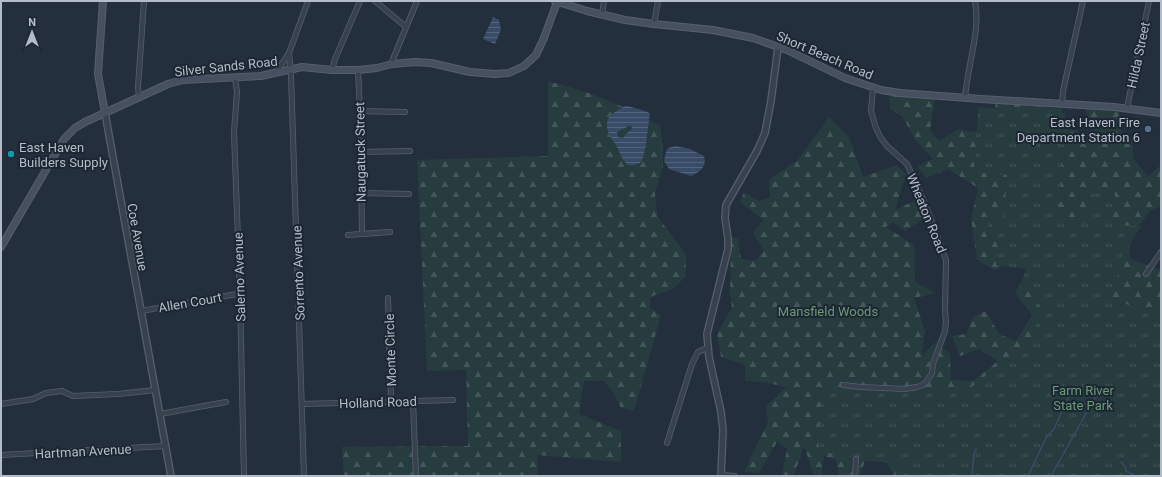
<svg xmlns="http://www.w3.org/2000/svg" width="1162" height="477" font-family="Roboto,sans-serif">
	<defs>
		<pattern id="forest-firs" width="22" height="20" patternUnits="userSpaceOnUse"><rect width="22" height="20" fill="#263c3f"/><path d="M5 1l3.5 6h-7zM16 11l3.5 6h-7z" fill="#435659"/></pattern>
		<pattern id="park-tufts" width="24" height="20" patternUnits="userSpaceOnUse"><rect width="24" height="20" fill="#263c3f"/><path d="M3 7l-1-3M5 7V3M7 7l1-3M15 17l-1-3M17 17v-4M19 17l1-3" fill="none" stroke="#435659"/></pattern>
		<pattern id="water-rules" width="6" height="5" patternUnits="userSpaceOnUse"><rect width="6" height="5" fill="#394c67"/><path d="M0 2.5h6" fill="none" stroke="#53647b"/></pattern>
	</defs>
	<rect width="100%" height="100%" fill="#242f3e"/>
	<path fill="url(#forest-firs)" d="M548 81C588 91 624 105 660 126L663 149V167L655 193 657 216 686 254V276L673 289 650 297V308L661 315 634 411 621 408 614 394 604 381H584L579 414 621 431V462L537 455 538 476H344L342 447 468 446 466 370 427 371 417 160 548 156Z
		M889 93 935 99 930 130 939 141 958 129 975 132 992 123 996 102 1063 109 1057 128 1078 131 1079 143 1095 131 1090 126 1085 107 1119 112 1121 131 1132 139 1134 159 1148 177 1161 165V206L1150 211 1129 238 1130 259 1161 270V336L964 476H892V472L886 462 865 461 860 476H839L836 460 824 456 821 476H814L804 446 794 475H782L787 449 777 442 759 473 744 472 768 422 766 407 786 387 763 382 745 381V365L721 357 717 334 732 307 730 294 731 236 738 239 741 259 755 261 764 251 753 233 763 220 740 202 744 192 759 201 770 197 769 180 798 160 829 117 849 137 863 177 897 165 906 174 895 210 918 199 926 217 905 231 893 222 886 227 914 245 915 282 936 293 914 298 925 331 922 355 936 342 950 354 951 380 973 381 998 361 979 349 960 356 952 336 966 334 974 316 986 311 999 334 1016 341 1032 315 1015 293 1034 261 1017 258 995 270 977 260 971 219 978 188 948 169 926 178 917 166 933 159 916 141 902 116 890 109Z"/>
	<path fill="url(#park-tufts)" d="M978 107 1065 113 1058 221 1090 223 1093 191 1115 192 1112 225 1142 226 1138 231 1115 268 1116 272H1119L1111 297 1152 316 1161 308V476H896L897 461 852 457 818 451 822 387 871 391 968 390 1034 336 1038 324 1036 323 1039 307 1035 296 1038 293 1019 290 1026 269 996 265 998 239 987 238 989 217H1004L1007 175 974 172Z"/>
	<path fill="url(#water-rules)" fill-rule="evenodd" d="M493 17 499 20 501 30 495 44 483 39Z
		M625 106H628L648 112 650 114C648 123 646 156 641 162 639 164 637 164 635 165 623 168 621 153 616 145 611 137 604 130 608 119 610 114 620 109 625 106ZM631 125 632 129 626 134 623 138 618 137 617 132Z
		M676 146 690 149 704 156C707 167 700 172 691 176L669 169 664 161 666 152 668 148Z"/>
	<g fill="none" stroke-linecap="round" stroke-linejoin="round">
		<path stroke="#394c67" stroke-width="1.5" d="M1121 462 1126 468V471L1136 476
			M972 476 974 454 976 449
			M1028 476 1046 438 1054 429 1069 396 1076 388
			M1051 476 1101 387"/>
		<defs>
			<path id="minor" d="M375 1 406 27
				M602 15 604 1
				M654 24 658 1
				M289 53 291 75 304 476
				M392 64 393 59 417 1
				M332 70 335 59 360 1
				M358 70 360 111 362 233
				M276 73 289 53 308 1
				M235 78 237 92 234 132 240 294 244 476
				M139 97 138 87 144 1
				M965 98C967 67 981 30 975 1
				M1062 104 1063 91 1083 1
				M1127 108 1149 1
				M360 111 405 112
				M360 152 410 151
				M361 193 409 194
				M348 235 390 232
				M1146 274 1161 252
				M388 298 391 401
				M141 311 231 295 240 294
				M843 385 861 387 905 389 917 387 923 385 927 381 932 373 933 364 945 331 946 322 945 310 946 260 926 206 907 164 887 146 881 138 876 128 871 111 873 88
				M413 401 416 476
				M1 404 33 399 46 393 62 391 73 396 118 394 155 390
				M302 404 453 400
				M160 414 226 402
				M667 443 692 364 698 352 707 348
				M1 455 165 446
				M721 475 735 476
				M855 476 856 459"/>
			<path id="tertiary" d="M105 113 171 476
				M721 476 723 430 721 412 709 357 707 334 728 249V238L725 218 726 205 757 151 765 133 771 101 778 47"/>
			<path id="secondary" d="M103 1 98 74 105 113
				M555 1 587 11 625 20 654 24 713 30 753 38 787 50 845 78 881 90 900 93 981 99 1114 107 1161 113
				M1 247 64 139 75 128 85 122 168 84 183 80 261 76 302 67 332 70H358L377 68 392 64 415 62 431 63 470 72 495 74 509 73 524 66 536 55 544 38 557 2"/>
		</defs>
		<use href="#minor" stroke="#565f6c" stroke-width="6"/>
		<use href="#tertiary" stroke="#565f6c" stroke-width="8"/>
		<use href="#secondary" stroke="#565f6c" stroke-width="8"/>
		<use href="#minor" stroke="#38414e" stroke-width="4.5"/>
		<use href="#tertiary" stroke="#38414e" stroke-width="5.5"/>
		<use href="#secondary" stroke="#465061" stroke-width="6"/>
	</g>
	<circle fill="#5c6f8a" stroke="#1d2633" stroke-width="1.5" cx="1148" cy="129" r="4"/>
	<circle fill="#0f9aa8" stroke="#1d2633" stroke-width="1.5" cx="11" cy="154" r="4"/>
	<g text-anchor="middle" stroke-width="4" stroke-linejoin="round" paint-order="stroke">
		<g font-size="13" fill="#b4bcc9" stroke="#1d2633">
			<text transform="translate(825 55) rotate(23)" y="5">Short Beach Road</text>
			<text transform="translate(1138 55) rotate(-78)" y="5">Hilda Street</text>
			<text transform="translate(226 66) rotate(-6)" y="5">Silver Sands Road</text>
			<text transform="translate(360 152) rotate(-91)" y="5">Naugatuck Street</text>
			<text transform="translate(927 213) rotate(68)" y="5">Wheaton Road</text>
			<text transform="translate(138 237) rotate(80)" y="5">Coe Avenue</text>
			<text transform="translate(298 273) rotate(-92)" y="5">Sorrento Avenue</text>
			<text transform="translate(239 277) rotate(-92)" y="5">Salerno Avenue</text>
			<text transform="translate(190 302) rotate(-10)" y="5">Allen Court</text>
			<text transform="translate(390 350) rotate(-92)" y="5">Monte Circle</text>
			<text transform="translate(378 402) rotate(-2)" y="5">Holland Road</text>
			<text transform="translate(83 451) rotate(-3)" y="5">Hartman Avenue</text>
		</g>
		<g font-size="13" fill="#b4bcc9" stroke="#1d2633" text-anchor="end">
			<text x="1140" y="127">East Haven Fire<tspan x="1140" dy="15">Department Station 6</tspan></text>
			<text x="19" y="152" text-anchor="start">East Haven<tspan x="19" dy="15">Builders Supply</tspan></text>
		</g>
		<g font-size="13" fill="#6b9a76" stroke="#1d2633">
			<text x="828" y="316">Mansfield Woods</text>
			<text x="1083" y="395">Farm River<tspan x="1083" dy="15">State Park</tspan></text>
		</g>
	</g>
	<rect width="1162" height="477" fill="none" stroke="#b4bcc9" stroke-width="4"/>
	<g transform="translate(32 32)" stroke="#1d2633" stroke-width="3" paint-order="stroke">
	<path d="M0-3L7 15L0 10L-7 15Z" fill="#b4bcc9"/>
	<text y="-6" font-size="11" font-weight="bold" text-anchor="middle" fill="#b4bcc9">N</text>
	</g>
</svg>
